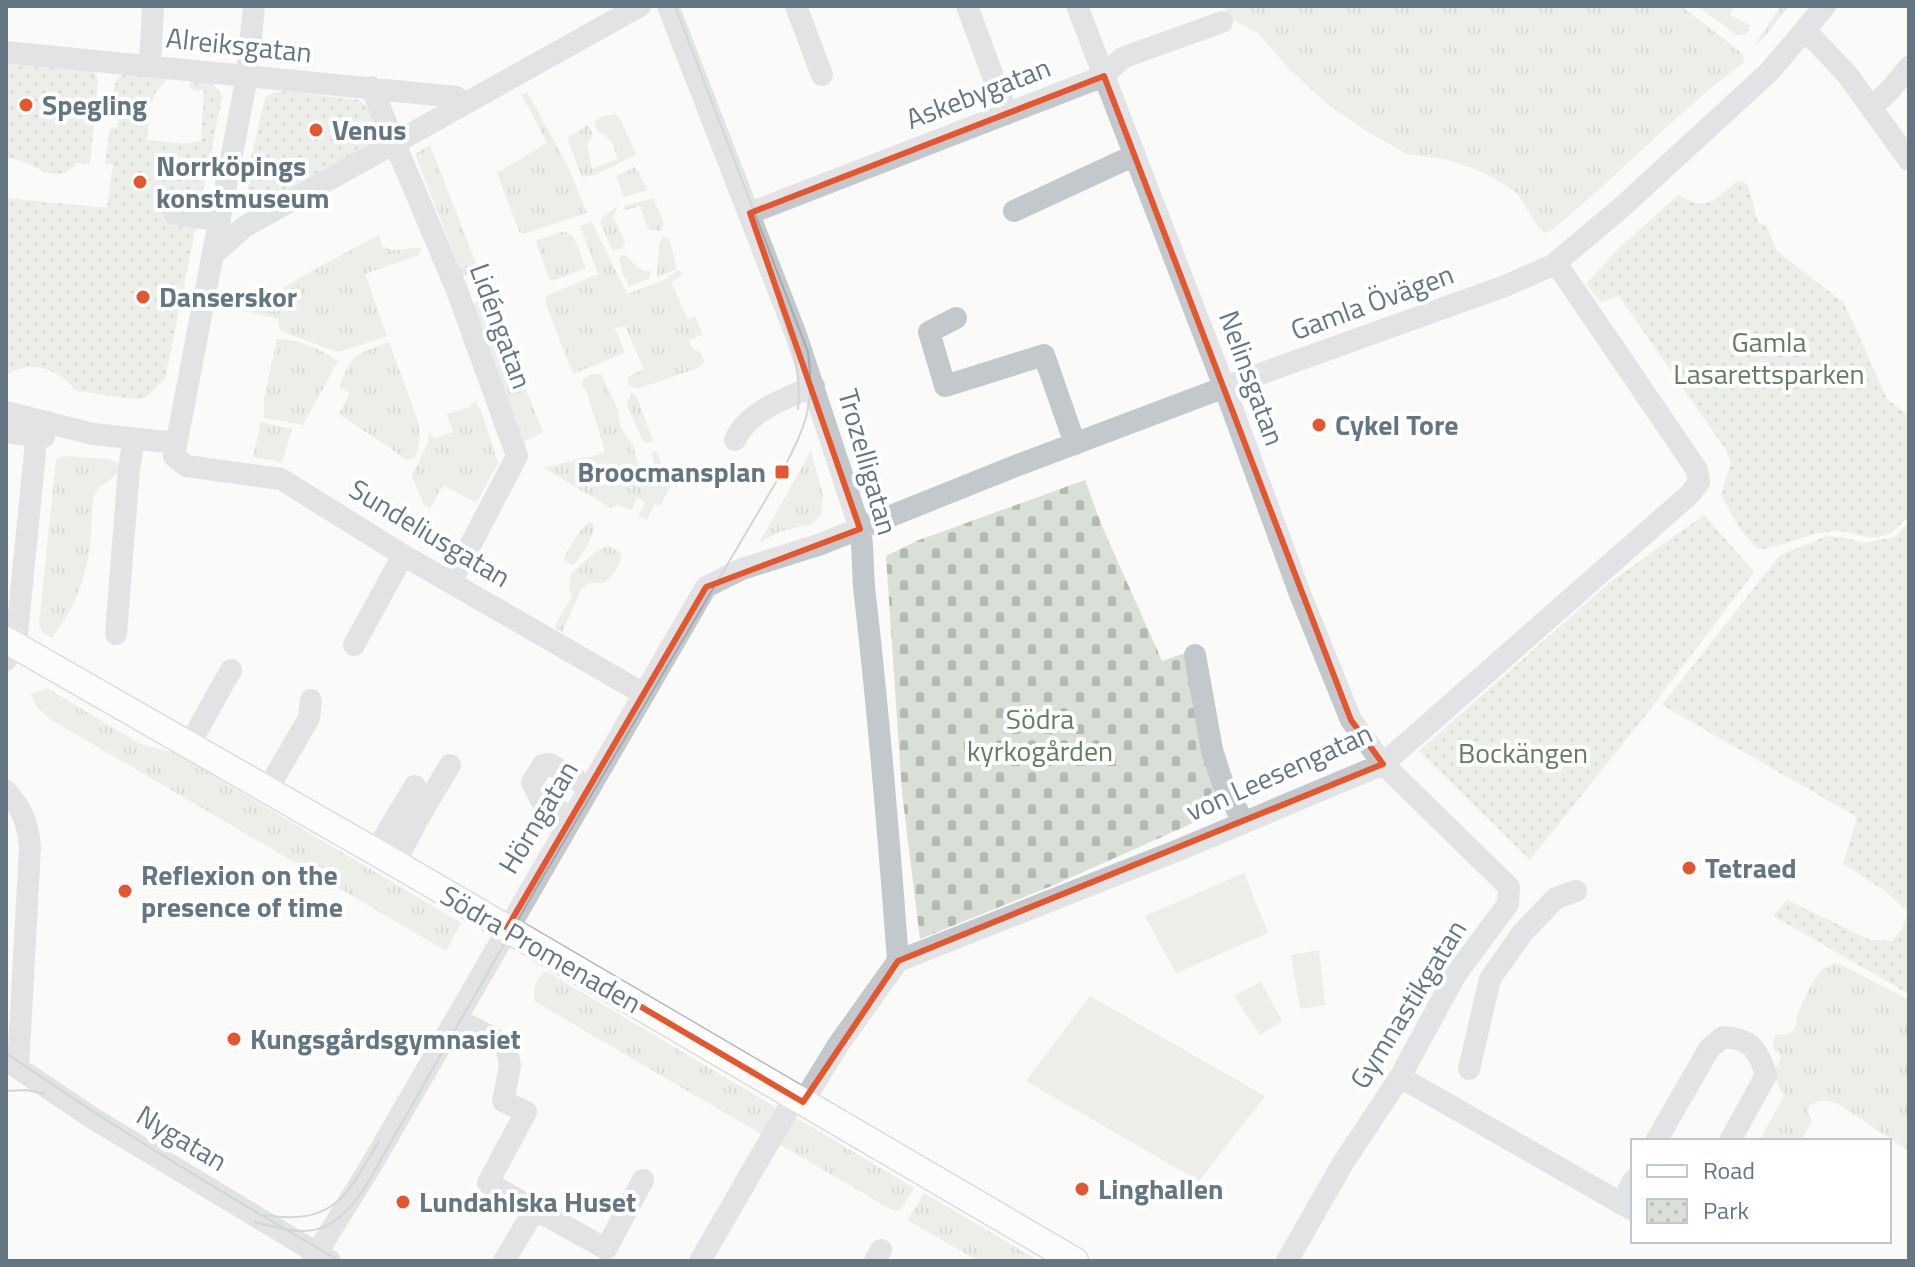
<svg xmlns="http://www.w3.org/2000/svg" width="1915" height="1267" font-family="'Titillium Web',sans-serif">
	<defs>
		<pattern id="grass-tufts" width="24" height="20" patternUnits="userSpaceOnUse" patternTransform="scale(2)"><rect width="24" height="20" fill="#dadfd7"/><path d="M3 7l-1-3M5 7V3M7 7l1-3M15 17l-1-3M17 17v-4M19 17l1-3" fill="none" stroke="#b4b9b4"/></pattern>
		<pattern id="cemetery-stones" width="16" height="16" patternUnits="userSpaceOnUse" patternTransform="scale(2)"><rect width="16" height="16" fill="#dadfd7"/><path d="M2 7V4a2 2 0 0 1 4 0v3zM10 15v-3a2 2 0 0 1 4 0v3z" fill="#b4b9b4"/></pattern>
		<pattern id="park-dots" width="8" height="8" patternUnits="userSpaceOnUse" patternTransform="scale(2)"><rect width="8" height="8" fill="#dadfd7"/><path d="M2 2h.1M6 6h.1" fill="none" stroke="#b4b9b4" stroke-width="1.8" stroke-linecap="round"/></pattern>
	</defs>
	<rect width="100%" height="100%" fill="#fafaf8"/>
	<path fill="url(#grass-tufts)" d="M1224 6H1681L1742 53 1744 62C1676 113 1618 176 1552 230L1545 233 1539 228 1517 193 1500 182 1480 171 1445 159 1407 154 1368 132 1330 106 1291 71 1259 34 1230 18Z
		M1697 6H1733L1730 15 1751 26 1747 33 1738 36Z
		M1777 6H1789L1761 41 1754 46 1779 9Z
		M527 92 568 166 587 213 523 234 519 231 497 173 547 143 522 95Z
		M615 114 621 120 636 155 595 175 582 177 567 138 588 125 593 135 587 144 592 169 618 159C615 148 610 135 598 132L594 122 603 116Z
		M430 145 479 271 463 277 415 154Z
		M635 167 648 190 624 197 616 176Z
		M653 198 664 223 661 231 648 229 640 206 623 211 624 206Z
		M618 206 613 216 625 242 622 248 612 250 600 222 603 217Z
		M592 222 627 294 662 281 679 270 683 275 671 282 688 320 695 316 703 334 689 341 692 348 701 353 704 362 698 368 637 389 629 385 627 377 644 369 625 326 615 328 625 353 573 374 546 304V296L598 274 580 226Z
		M564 231 573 236 586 268 553 281 549 279 536 241Z
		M379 235 382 246C398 255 405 246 421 248L419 255 365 274 387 336 338 352C320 345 296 338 279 329L278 319 250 312 228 310 229 300 258 303 310 272Z
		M663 236 669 239 677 269 657 278 659 244Z
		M625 255C635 263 637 272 651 271L649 279 629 286 622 273 619 257Z
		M489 297 543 432 524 442 472 304Z
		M277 339C297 338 322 350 338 361L303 425 264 418V399Z
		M389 342 418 421C420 434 421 444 415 457L407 460 339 414 350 393 339 387C353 352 355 355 389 342Z
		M593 374H601L618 410 620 426 633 446 642 481 659 477 651 453 656 451 670 487 660 506 654 504 647 520 638 516 645 503 637 497 632 510 617 505 611 508 542 467C555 467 562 463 574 460 586 456 594 459 605 451L586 390 582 386 583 379Z
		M631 392 637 397 653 441 646 443 642 439 627 405Z
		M475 401 482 413 498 463 476 503 443 485 430 509 424 505 412 476 428 443 429 433 436 438 453 432 447 414 468 408Z
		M261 422 292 429 282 462 253 457Z
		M811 451 823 495 821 515 812 524 781 531 759 543Z
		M63 456 109 459 116 462 119 470C111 485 99 481 93 499 90 558 88 589 52 638L43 633 39 625 56 460Z
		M590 522 594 527C593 538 581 557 573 565L565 562 564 557 580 531Z
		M608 546 621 553C622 565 613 575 604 583H589L581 590 562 632 554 627 572 596 569 587 571 574C583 564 594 550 608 546Z
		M47 688 140 744 175 753 461 923 446 951 50 719 36 706 31 694Z
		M1837 963 1909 1000V1151L1838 1104 1823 1100 1809 1105 1808 1112 1812 1121 1801 1141H1759L1784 1096 1771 1069 1778 1065 1781 1056 1773 1048 1775 1035 1788 1034 1795 1029C1796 1013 1812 979 1824 968 1825 967 1835 963 1837 963Z
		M546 971 777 1108 761 1134 534 1001C534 988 535 979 546 971Z
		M795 1117 914 1188 900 1210H892L779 1144Z
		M924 1193 1039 1261H978L908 1220Z"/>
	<path fill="url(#cemetery-stones)" d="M1085 480 1102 526 1162 661 1188 652 1229 807 1054 885 920 939 902 792 886 556 919 540Z"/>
	<path fill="url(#park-dots)" d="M6 56 95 72 98 81 90 164 77 163C54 191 33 158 6 158Z
		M123 74 160 76 166 80 156 92 150 104 147 140 185 144 201 141 204 90 196 91 189 87 192 79C206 82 218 82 222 98L165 379 145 398 131 399 75 390C56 368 32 359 6 375V198L107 208 113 165 105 164 110 128 117 127 120 105 112 104C113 93 113 81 123 74Z
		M285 91 359 100 369 108 380 130 375 142 267 201 256 203 250 198 246 181 265 98 273 93Z
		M1738 181 1747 184C1753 197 1753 211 1759 224L1766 225 1777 251 1844 303 1887 399 1909 416V516C1902 523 1894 532 1885 535 1867 542 1854 531 1837 531 1809 531 1785 547 1758 549L1741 531 1721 495 1731 463 1726 450 1619 296 1601 302 1586 284 1618 249 1678 195C1710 213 1712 200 1738 181Z
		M1704 515 1754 572 1645 716 1530 860 1419 751 1609 583Z
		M1909 522V994L1773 916 1787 900 1870 940 1892 941 1902 929 1908 912 1884 890 1843 864 1857 817 1662 705 1780 555 1827 536 1845 538 1863 543 1895 537Z"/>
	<path fill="#dadfd7" d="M1244 873 1268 933 1176 973 1145 916Z
		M1319 950 1325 1005 1300 1009 1291 955Z
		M1261 982 1282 1021 1260 1035 1234 996Z
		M1090 996 1265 1096 1199 1181 1026 1081Z"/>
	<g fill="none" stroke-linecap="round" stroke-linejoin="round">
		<defs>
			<path id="major" d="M6 640 395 863 1075 1261"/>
		</defs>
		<use href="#major" stroke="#b5babe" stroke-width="29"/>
		<path stroke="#c3c8cc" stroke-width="22" d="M254 6 247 76 174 456 186 466 281 479 403 555 644 694
			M668 6 796 335 860 529C864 551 862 573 865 596 879 717 889 839 898 961
			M796 6 822 75
			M967 6 1007 114
			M1077 6 1225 389 1300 594 1351 720 1383 764 1509 887 1508 904 1456 974 1400 1077 1343 1163 1287 1261
			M1805 30 1846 73 1909 160
			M6 52 456 97 465 103
			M150 66 153 6
			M371 87 456 288 517 456 451 582
			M1871 108 1890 90 1909 67
			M1014 211 1135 155
			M750 213 1104 76 1122 58 1222 22
			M175 214 220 221
			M214 254 244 227 640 6
			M956 318 929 332 945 386 1044 355 1075 444
			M6 412 93 434 176 443
			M6 432 44 437
			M735 440C748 411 786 398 814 386
			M116 634 129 468 134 438
			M354 645 403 555
			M1195 655 1212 750 1223 784 1244 823
			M6 660 16 644 35 452V437L23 416
			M189 745 231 670
			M267 790 309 718 311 700
			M6 791C23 810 28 823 30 848L18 1068
			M572 818 541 800 532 782 543 765 550 764 590 788
			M375 852 415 786
			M395 863 418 819 450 765
			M898 961 1181 849 1383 764 1690 494 1699 482 1697 470 1556 263
			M457 1019 506 1045 510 1066 503 1101 526 1112 488 1183 606 1249 643 1180
			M6 1060 94 1119 330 1261
			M1469 1069 1490 979 1523 932 1556 898 1576 891
			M1400 1077 1633 1210
			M803 1102 838 1045 898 961
			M1656 1141 1709 1049 1723 1037C1751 1039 1758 1049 1766 1075L1730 1141
			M1621 1204 1633 1181
			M312 1261 372 1164 706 587 742 569 821 544 1013 467 1257 375 1505 286 1553 265 1622 207 1769 72 1825 6
			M504 1261 535 1209
			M700 1261 795 1097
			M875 1261 881 1250"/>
		<use href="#major" stroke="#fff" stroke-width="26"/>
		<path stroke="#a2aab0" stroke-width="2" d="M779 305C791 340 802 372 798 409
			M6 1053C114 1128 226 1195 340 1261
			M6 1091 26 1090 45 1094
			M264 1215C334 1226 347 1196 379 1141
			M255 1222C309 1237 328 1237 363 1191L534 892 782 472C806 425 815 406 808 352L675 6"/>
	</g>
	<path d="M0 0H1915V1267H0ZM1104 76 1351 720 1383 764 898 961 803 1102 507 928 706 587 860 529 750 213Z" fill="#fafaf8" fill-opacity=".55" fill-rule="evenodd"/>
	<path fill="none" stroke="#e4572e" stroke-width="6" stroke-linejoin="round" d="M1104 76 1351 720 1383 764 898 961 803 1102 507 928 706 587 860 529 750 213Z"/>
	<g fill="#e4572e" stroke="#fff" stroke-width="3">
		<circle cx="26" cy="105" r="8"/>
		<circle cx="316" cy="130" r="8"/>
		<circle cx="140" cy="182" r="8"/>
		<circle cx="143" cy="297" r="8"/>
		<circle cx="1319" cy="425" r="8"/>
		<rect x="774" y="464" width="16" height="16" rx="4"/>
		<circle cx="1689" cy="868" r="8"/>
		<circle cx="125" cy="891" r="8"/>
		<circle cx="234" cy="1039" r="8"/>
		<circle cx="1082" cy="1189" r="8"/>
		<circle cx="403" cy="1202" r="8"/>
	</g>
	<g text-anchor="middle" stroke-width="8" stroke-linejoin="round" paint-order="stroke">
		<g font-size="28" fill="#657683" stroke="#fff">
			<text transform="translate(239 45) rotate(6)" y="10">Alreiksgatan</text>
			<text transform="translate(978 93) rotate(-21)" y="10">Askebygatan</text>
			<text transform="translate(1372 302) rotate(-20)" y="10">Gamla Övägen</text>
			<text transform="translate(501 326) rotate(70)" y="10">Lidéngatan</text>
			<text transform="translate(1252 378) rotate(70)" y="10">Nelinsgatan</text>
			<text transform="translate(868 462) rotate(74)" y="10">Trozelligatan</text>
			<text transform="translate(430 533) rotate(31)" y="10">Sundeliusgatan</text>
			<text transform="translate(1279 772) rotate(-24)" y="10">von Leesengatan</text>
			<text transform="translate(538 817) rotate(-59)" y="10">Hörngatan</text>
			<text transform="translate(541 949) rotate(30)" y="10">Södra Promenaden</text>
			<text transform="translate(1408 1004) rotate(-58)" y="10">Gymnastikgatan</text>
			<text transform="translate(182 1138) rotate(31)" y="10">Nygatan</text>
		</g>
		<g font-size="28" font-weight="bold" fill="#657683" stroke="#fff" text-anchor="start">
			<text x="42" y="115">Spegling</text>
			<text x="332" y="140">Venus</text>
			<text x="156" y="176">Norrköpings<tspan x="156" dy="32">konstmuseum</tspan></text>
			<text x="159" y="307">Danserskor</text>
			<text x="1335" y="435">Cykel Tore</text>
			<text x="766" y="482" text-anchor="end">Broocmansplan</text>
			<text x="1705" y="878">Tetraed</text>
			<text x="141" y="885">Reflexion on the<tspan x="141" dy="32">presence of time</tspan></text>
			<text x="250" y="1049">Kungsgårdsgymnasiet</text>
			<text x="1098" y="1199">Linghallen</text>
			<text x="419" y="1212">Lundahlska Huset</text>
		</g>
		<g font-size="28" fill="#687a64" stroke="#fff">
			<text x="1769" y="352">Gamla<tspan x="1769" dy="32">Lasarettsparken</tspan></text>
			<text x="1040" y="729">Södra<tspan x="1040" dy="32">kyrkogården</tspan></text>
			<text x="1523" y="763">Bockängen</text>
		</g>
	</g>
	<rect width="1915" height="1267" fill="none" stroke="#657683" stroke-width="16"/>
	<rect x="1631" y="1139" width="260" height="104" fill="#ffffff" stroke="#c1c8cd" stroke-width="2"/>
	<rect x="1647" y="1165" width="40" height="12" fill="#ffffff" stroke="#c1c8cd" stroke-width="2"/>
	<text x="1703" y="1179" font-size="24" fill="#657683">Road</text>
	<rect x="1647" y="1199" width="40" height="24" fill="url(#park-dots)" stroke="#c1c8cd" stroke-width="2"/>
	<text x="1703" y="1219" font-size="24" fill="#657683">Park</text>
</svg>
